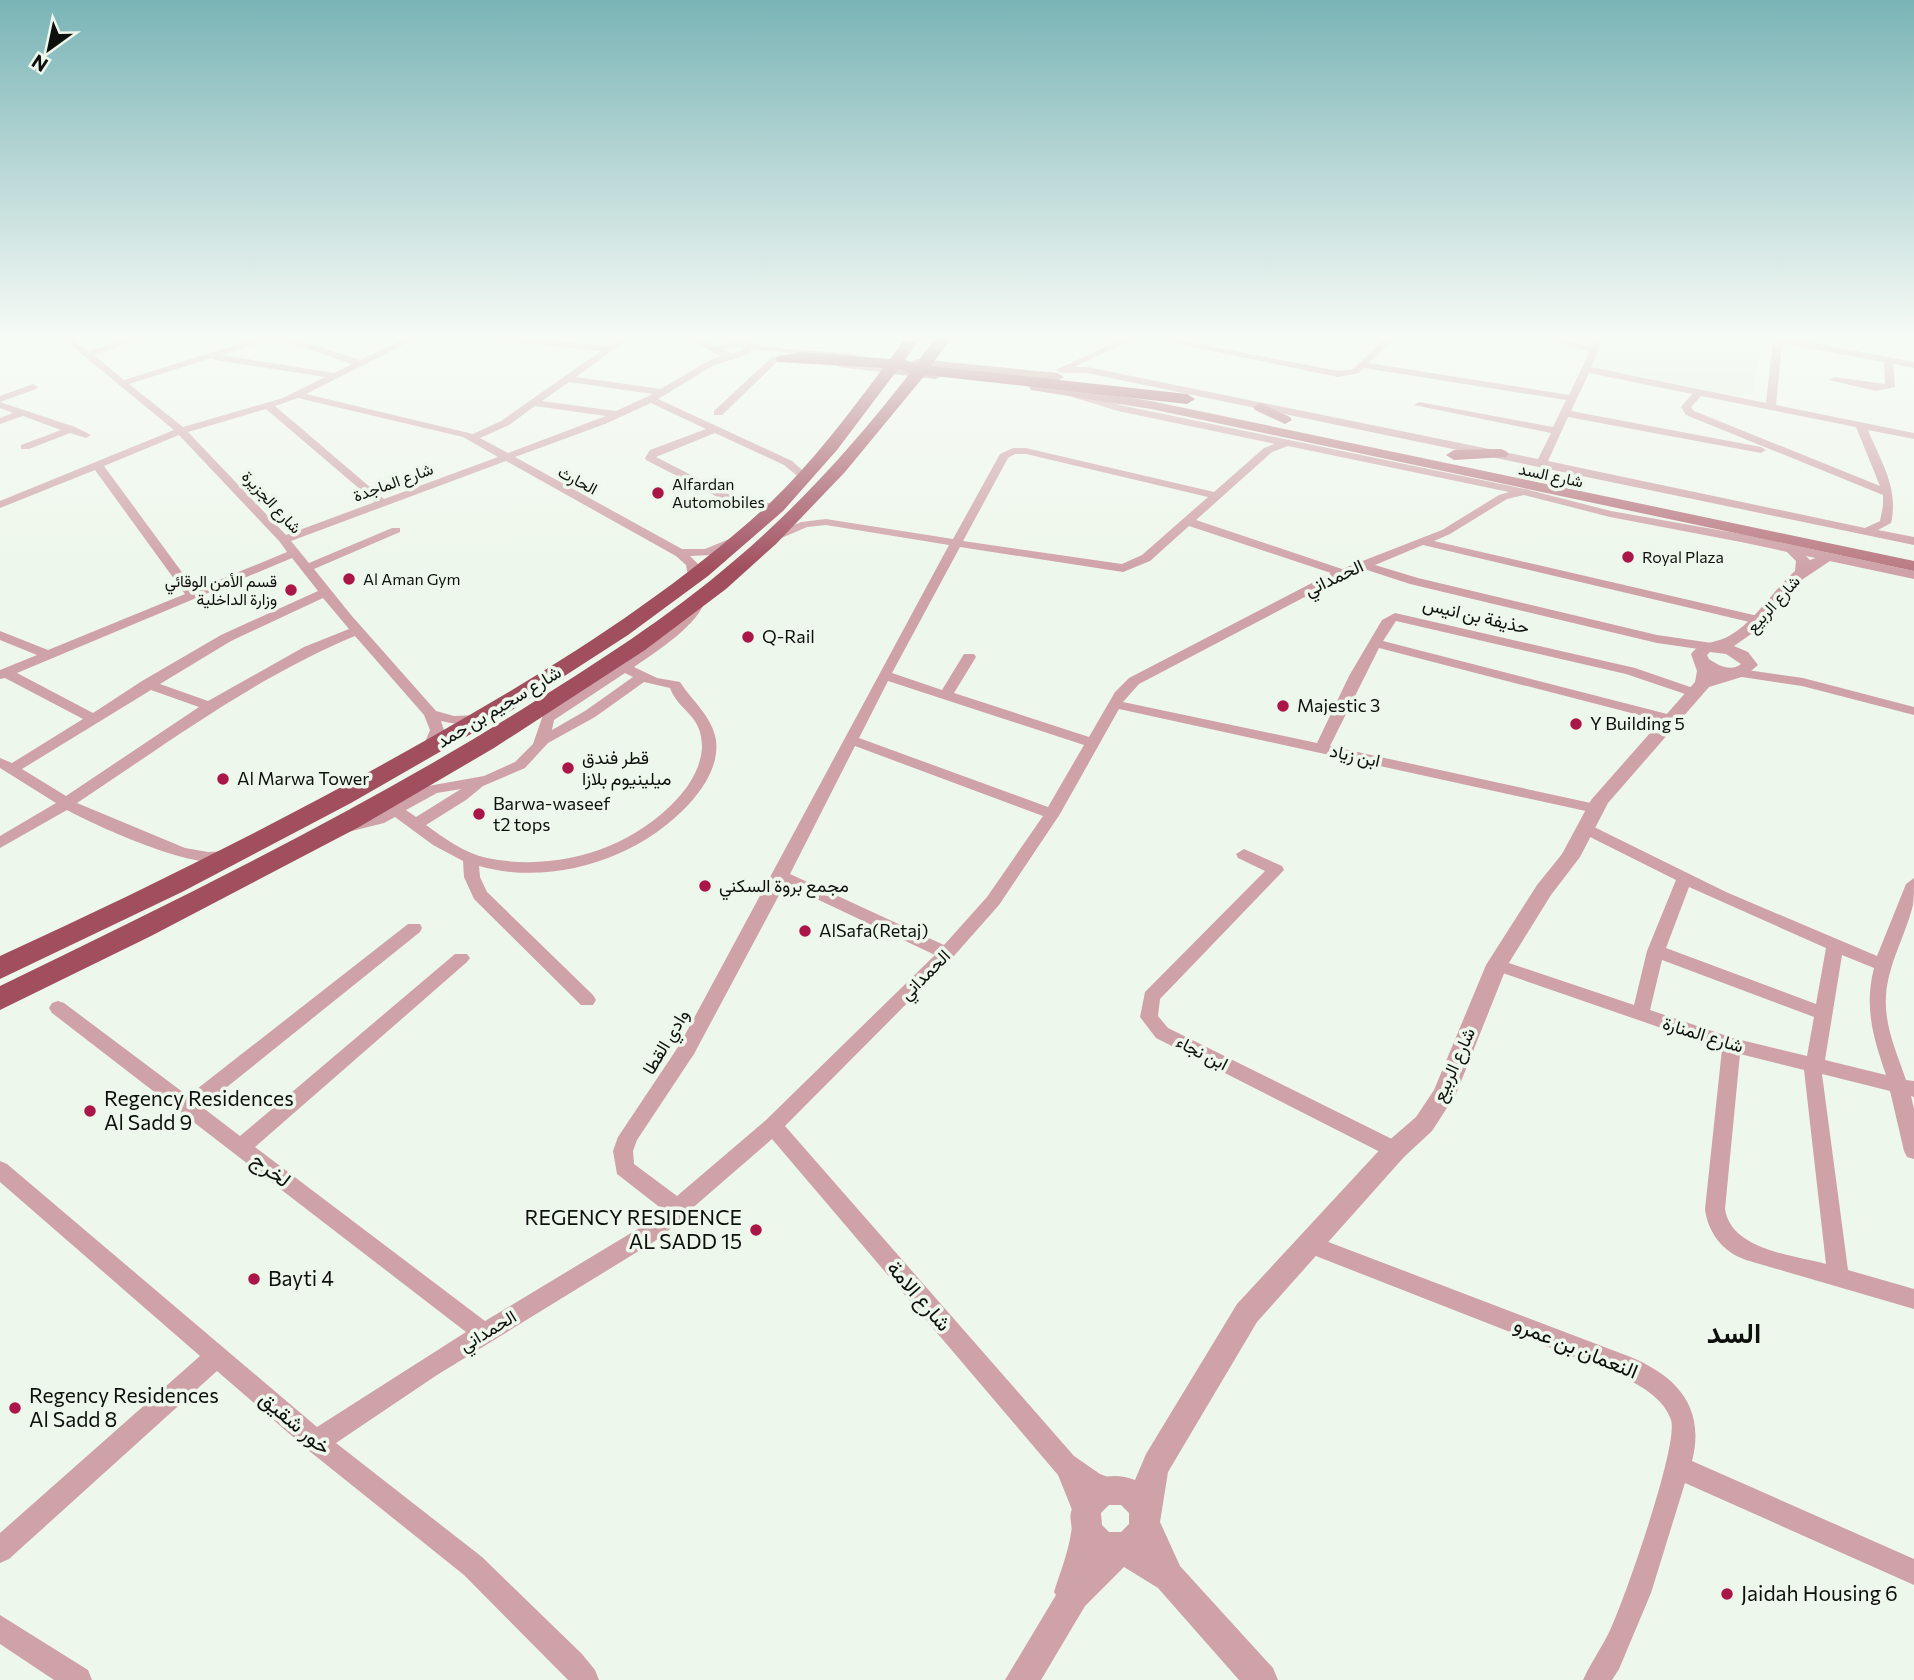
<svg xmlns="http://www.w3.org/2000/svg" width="1914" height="1680" font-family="Commissioner,Vazirmatn,sans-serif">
	<rect width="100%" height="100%" fill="#eef7ec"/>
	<path fill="#e1f0de" d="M996 336H1070L1073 338 1069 343 1063 342 1057 351 991 343Z
		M1606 336H1751L1761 342 1753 394 1741 396 1598 368 1590 363Z"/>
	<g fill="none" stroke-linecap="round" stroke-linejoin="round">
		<path fill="#cfa2a8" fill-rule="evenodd" d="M60 336H70L88 351 137 336H150L94 355 124 380 264 336H287L360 360 410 336H421L306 394 473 434 501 421 601 351 484 339 480 336H510L608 346 615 341 594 336H632L576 377 661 389 708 361 721 356 682 336H693L716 346 737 340 766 347 854 354 859 357 854 360 753 349 747 355 714 365 658 399 792 461 810 477 801 479 784 465 715 433 656 457 746 503H777L781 504V508L756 511 739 508 646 460 645 458 650 450 706 429 651 403 605 424 515 457 682 549H705L734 537H742V541L711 555 690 556 698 564 697 581H689L686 565 676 556 506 461 291 541 309 563 392 528H400V532L314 569 351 615 436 711 454 716 480 715 487 719C476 728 454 724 441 721L444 730 434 752H424L422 749 430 730 424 715 355 636C254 678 168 743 77 803L185 848 208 852 227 851 235 856C214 881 92 824 67 810L0 848V836L56 803 0 768V758L12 763 83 719 5 678 0 679V670L37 655 0 640V631L48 650 185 594 95 470 0 508V501L174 430ZM275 338 352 364 334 373 221 355ZM737 346 743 347V350L732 353 723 350ZM211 358 215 360 325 377 283 398 183 427 129 384ZM569 382 653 394 616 411 542 401ZM298 398 463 437 498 457 384 499 275 406ZM535 406 606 416 508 453 480 438 509 425ZM266 409 375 502 286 535 188 432ZM179 435 280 542 287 552 195 590 104 466ZM292 558 318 591 221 635 142 681 93 713 17 673ZM323 598 349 629 304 647 208 701 160 684 231 641ZM151 690 199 707 66 796 22 769Z
			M1128 336H1139L1074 367H1087L1538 459 1551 433 1414 405 1419 402 1553 427 1566 400 1364 368 1359 373 1338 377 1140 336H1158L1338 371 1353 369 1388 336H1397L1369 363 1569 395 1590 351 1528 336H1545L1592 346 1597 336H1605L1591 367 1766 403 1773 341 1756 336H1778L1914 362V368L1893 364 1895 387 1876 391 1829 380 1834 377 1885 384 1884 362 1782 343 1776 405 1914 433V439L1868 430C1881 462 1899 488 1891 523L1878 530 1914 537V545L1087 373H1061L1056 370ZM1589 373 1692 394 1681 407 1686 415 1883 495V506L1880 521 1865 528 1548 461 1568 417 1761 453 1766 450 1761 447 1571 411ZM1701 396 1856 427 1880 486 1694 411 1691 407Z
			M1355 336H1381C1376 340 1360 340 1355 336Z
			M773 356 781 358 722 415H714V411Z
			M841 362 889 367 894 370 889 373 838 367 836 365Z
			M33 384 38 387 36 389 0 402V396Z
			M1062 388 1120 405 1525 489 1611 511 1741 534 1914 571V579L1741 542 1610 517 1524 495 1507 499 1450 534 1434 541 1758 616 1764 620 1758 624 1423 545 1375 565 1418 578 1657 635 1712 643 1719 647 1712 651 1657 643 1410 584 1364 569 1337 580 1139 684 1123 702 1317 743 1349 676 1382 620 1395 613 1635 668 1699 690 1701 693 1694 697 1626 674 1396 621 1383 641 1675 716 1677 719 1670 723 1379 648 1330 746 1600 805 1603 808 1595 813 1119 709 1060 814 999 905 953 957 785 1126 1074 1456 1100 1474 1116 1480 1119 1489 1116 1498 1107 1501 1091 1495 1098 1513 1095 1522 1086 1525 1077 1522 1058 1475 772 1139 689 1211 686 1216 655 1241 437 1375 336 1443 482 1557 582 1654 595 1670 599 1680H568L464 1575 308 1450 217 1371 9 1559 0 1563V1533L200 1356 0 1182V1161L7 1164 317 1427 466 1332 52 1013 49 1008 52 1003 58 1001 64 1003 188 1096 408 924H420L422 928 420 932 202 1107 240 1136 455 954H467L470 958 467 962 255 1147 485 1321 641 1227 662 1209 617 1174 613 1151 618 1137 680 1044 949 545 826 525 807 527 770 543 766 541V537L801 522 826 519 953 539 1000 454 1013 448H1026L1214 492 1264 448 1275 444 1118 411 1059 393 1057 391ZM1288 446 1509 492 1499 495 1442 530 1342 569 1196 520 1272 452ZM1015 454H1026L1208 497 1142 555 1122 564 963 541 1008 458ZM1189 526 1331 573 1129 678 1115 692 1089 737 954 693 976 657 974 654H964L942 690 892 673 960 547 1123 572 1150 561ZM888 681 1084 745 1048 807 859 738ZM855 746 1043 816 987 897 944 945 790 874ZM785 884 935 955 766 1120 677 1196 634 1164 633 1151 637 1140 694 1054Z
			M0 402 75 427 91 435 86 438 70 433 29 449H21V445L61 430 23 416 0 424V418L13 413 0 408Z
			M700 594 706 598C700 624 656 652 634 667L657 678 680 682C692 701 712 716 716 740 719 764 705 786 690 803 640 858 553 887 479 866L480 877 487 892 593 995 596 1000 593 1005H581L474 899 464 877 463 861 433 845 395 817 384 823 344 833 338 832 336 828 338 824 374 815 428 786 484 776 515 762 533 744 543 715 639 651 683 616 696 595ZM625 673 633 677 585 711 552 730 554 720ZM644 682 670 688C679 712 702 714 702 747 701 767 690 785 677 799 630 850 555 872 487 858 464 853 444 838 426 825L466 800 483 786 525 768 548 743 595 717ZM461 789 416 817 406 810 437 793Z
			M1740 669 1803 678 1914 707V715L1802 686 1735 676 1733 673 1735 670Z
			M1586 823 1726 892 1877 956 1906 884 1914 878C1914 887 1914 897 1913 905 1905 937 1888 964 1886 996 1884 1026 1897 1053 1906 1080L1914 1081V1097L1911 1096 1914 1109V1159L1907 1157 1904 1151 1890 1091 1822 1074 1848 1270 1914 1289V1309L1746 1260C1723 1252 1708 1233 1705 1209L1722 1049 1491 969 1488 965 1491 961 1497 959 1634 1005 1647 951 1676 880 1580 832 1578 828 1580 824ZM1689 887 1826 948 1816 1004 1666 948ZM1842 955 1874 968C1864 1007 1873 1037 1886 1075L1825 1060ZM1662 960 1814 1017 1807 1056 1733 1038 1650 1010ZM1740 1054 1804 1070 1826 1264C1793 1255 1731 1250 1725 1209Z
			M1244 849 1282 866 1284 870 1160 999 1158 1016 1168 1028 1402 1144 1405 1150 1402 1156 1395 1158 1388 1156 1156 1038 1140 1017 1145 992 1265 871 1238 858 1236 854Z
			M1310 1235 1628 1356C1676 1375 1706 1407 1692 1461L1914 1559V1585L1685 1483 1651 1593 1619 1669 1612 1680H1583C1591 1662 1603 1646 1611 1628 1625 1598 1679 1444 1671 1420 1664 1398 1639 1385 1620 1375L1303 1251 1299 1244 1303 1237Z
			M0 1615 88 1670 92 1680H54L0 1644Z"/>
		<path fill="#cfa2a8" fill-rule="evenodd" d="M1791 545 1796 546 1810 560 1829 553 1836 557 1803 579 1754 632 1734 646 1748 652 1758 665 1745 676 1709 687 1608 803 1580 857 1551 895 1507 966 1456 1094 1432 1131 1404 1157 1257 1322 1168 1472 1160 1522 1180 1566 1273 1668 1278 1680H1239L1158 1588 1124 1567 1085 1606 1041 1680H1005L1056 1595 1054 1592C1060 1573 1068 1553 1071 1533 1073 1526 1069 1519 1071 1512 1079 1481 1107 1469 1135 1480L1146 1454 1237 1304 1386 1143 1416 1117 1434 1090 1486 965 1537 885 1562 854 1591 800 1695 682 1697 671 1691 654C1701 641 1715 644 1729 636 1756 621 1772 591 1795 571L1796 561 1784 549ZM1710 652 1726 654 1741 664C1731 672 1719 666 1709 659L1707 655ZM1109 1505H1121L1129 1513V1524L1121 1532H1109L1102 1525 1101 1513Z"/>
		<path fill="#ba7a83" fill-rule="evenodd" d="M917 359 1057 373 1064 377 1057 381 912 366 910 363Z
			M889 366 936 371 943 375 936 379 884 373V367Z
			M1036 383 1151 401 1914 561V571L1151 409 1031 390 1029 387Z
			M1260 403 1290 417 1292 420 1285 424 1255 410 1253 407Z
			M1501 449 1506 451 1509 454 1506 457 1454 460 1446 455 1454 450Z"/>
		<path fill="#a14e5e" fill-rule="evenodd" d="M907 336H922L905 360 916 364 937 336H952L931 366 1187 394 1195 399 1187 404 925 375 845 472 776 544 726 589 645 650 494 748 359 827 151 936 0 1010V986C177 900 354 814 521 710 595 664 669 617 735 560 800 505 858 440 910 373L898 369 837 450 783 511 708 576 628 635 504 715 351 803 182 892 0 979V956C146 889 289 818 428 739 548 671 667 598 769 504 812 463 848 415 883 368L778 362 775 359 778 356 803 352 890 359Z"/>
	</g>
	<linearGradient id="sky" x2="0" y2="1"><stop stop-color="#7ab4b6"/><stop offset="0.59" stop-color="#f7fbf6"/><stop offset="1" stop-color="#f7fbf6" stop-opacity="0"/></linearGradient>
	<rect width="1914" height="571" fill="url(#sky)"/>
	<g fill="#aa1647" stroke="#eef7ec" stroke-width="2.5">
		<circle cx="658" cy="493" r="7"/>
		<circle cx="1628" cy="557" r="7"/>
		<circle cx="349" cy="579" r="7"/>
		<circle cx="291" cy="590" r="7"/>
		<circle cx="748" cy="637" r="7"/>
		<circle cx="1283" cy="706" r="7"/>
		<circle cx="1576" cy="724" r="7"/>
		<circle cx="568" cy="768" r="7"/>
		<circle cx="223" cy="779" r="7"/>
		<circle cx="479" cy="814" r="7"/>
		<circle cx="705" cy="886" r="7"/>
		<circle cx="805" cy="931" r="7"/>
		<circle cx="90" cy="1111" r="7"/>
		<circle cx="756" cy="1230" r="7"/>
		<circle cx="254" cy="1279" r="7"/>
		<circle cx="15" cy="1408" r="7"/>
		<circle cx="1727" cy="1594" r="7"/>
	</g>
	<g text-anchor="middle" stroke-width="7" stroke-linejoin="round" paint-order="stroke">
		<g font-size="16" fill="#0d100c" stroke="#eef7ec">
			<text transform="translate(1551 475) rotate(12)" y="6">شارع السد</text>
			<text transform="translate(578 480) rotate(28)" y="6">الحارث</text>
			<text transform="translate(393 482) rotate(-20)" y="6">شارع الماجدة</text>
			<text transform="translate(272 502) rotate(47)" y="6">شارع الجزيرة</text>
			<text transform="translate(1773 604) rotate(-48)" y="6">شارع الربيع</text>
		</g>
		<g font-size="16" fill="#0d100c" stroke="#eef7ec" text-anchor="start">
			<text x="672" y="490">Alfardan<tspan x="672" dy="18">Automobiles</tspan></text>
			<text x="1642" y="563">Royal Plaza</text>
			<text x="363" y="585">Al Aman Gym</text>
			<text x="277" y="587" text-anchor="end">قسم الأمن الوقائي<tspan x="277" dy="18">وزارة الداخلية</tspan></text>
		</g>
		<g font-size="18" fill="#0d100c" stroke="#eef7ec">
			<text transform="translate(1334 578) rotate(-25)" y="6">الحمداني</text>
			<text transform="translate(1476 616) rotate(13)" y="6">حذيفة بن انيس</text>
			<text transform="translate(499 707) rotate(-31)" y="6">شارع سحيم بن حمد</text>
			<text transform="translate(1355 756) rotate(12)" y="6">ابن زياد</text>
			<text transform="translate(925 975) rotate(-45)" y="6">الحمداني</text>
			<text transform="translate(1703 1035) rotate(17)" y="6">شارع المنارة</text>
			<text transform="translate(666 1042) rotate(-59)" y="6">وادي القطا</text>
			<text transform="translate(1202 1053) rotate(27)" y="6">ابن نجاء</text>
			<text transform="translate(1454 1065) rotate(-66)" y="6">شارع الربيع</text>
			<text transform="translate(488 1331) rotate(-31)" y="6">الحمداني</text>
		</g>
		<g font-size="18" fill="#0d100c" stroke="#eef7ec" text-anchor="start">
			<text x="762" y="643">Q-Rail</text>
			<text x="1297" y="712">Majestic 3</text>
			<text x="1590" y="730">Y Building 5</text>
			<text x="582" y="764">قطر فندق<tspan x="582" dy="21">ميلينيوم بلازا</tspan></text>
			<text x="237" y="785">Al Marwa Tower</text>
			<text x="493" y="810">Barwa-waseef<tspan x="493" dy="21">t2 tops</tspan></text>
			<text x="719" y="892">مجمع بروة السكني</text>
			<text x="819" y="937">AlSafa(Retaj)</text>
		</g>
		<g font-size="21" fill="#0d100c" stroke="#eef7ec" text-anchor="start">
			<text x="104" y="1106">Regency Residences<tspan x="104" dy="24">Al Sadd 9</tspan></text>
			<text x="742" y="1225" text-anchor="end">REGENCY RESIDENCE<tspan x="742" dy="24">AL SADD 15</tspan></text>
			<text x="268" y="1286">Bayti 4</text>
			<text x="29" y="1403">Regency Residences<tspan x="29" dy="24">Al Sadd 8</tspan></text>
			<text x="1741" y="1601">Jaidah Housing 6</text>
		</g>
		<g font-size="21" fill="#0d100c" stroke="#eef7ec">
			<text transform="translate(271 1170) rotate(37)" y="7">لخرج</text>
			<text transform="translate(919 1296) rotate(49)" y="7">شارع الامة</text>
			<text transform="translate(1576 1348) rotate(22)" y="7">النعمان بن عمرو</text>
			<text transform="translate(295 1423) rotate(40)" y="7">خور شقيق</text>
		</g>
		<g font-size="28" font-weight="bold" fill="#0d100c" stroke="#eef7ec">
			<text x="1734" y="1343">السد</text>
		</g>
	</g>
	<g transform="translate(49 49) rotate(213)" stroke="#eef7ec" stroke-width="5" paint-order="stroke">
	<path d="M0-5L12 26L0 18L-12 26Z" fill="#0d100c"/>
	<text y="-10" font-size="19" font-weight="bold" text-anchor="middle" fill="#0d100c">N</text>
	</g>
</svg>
